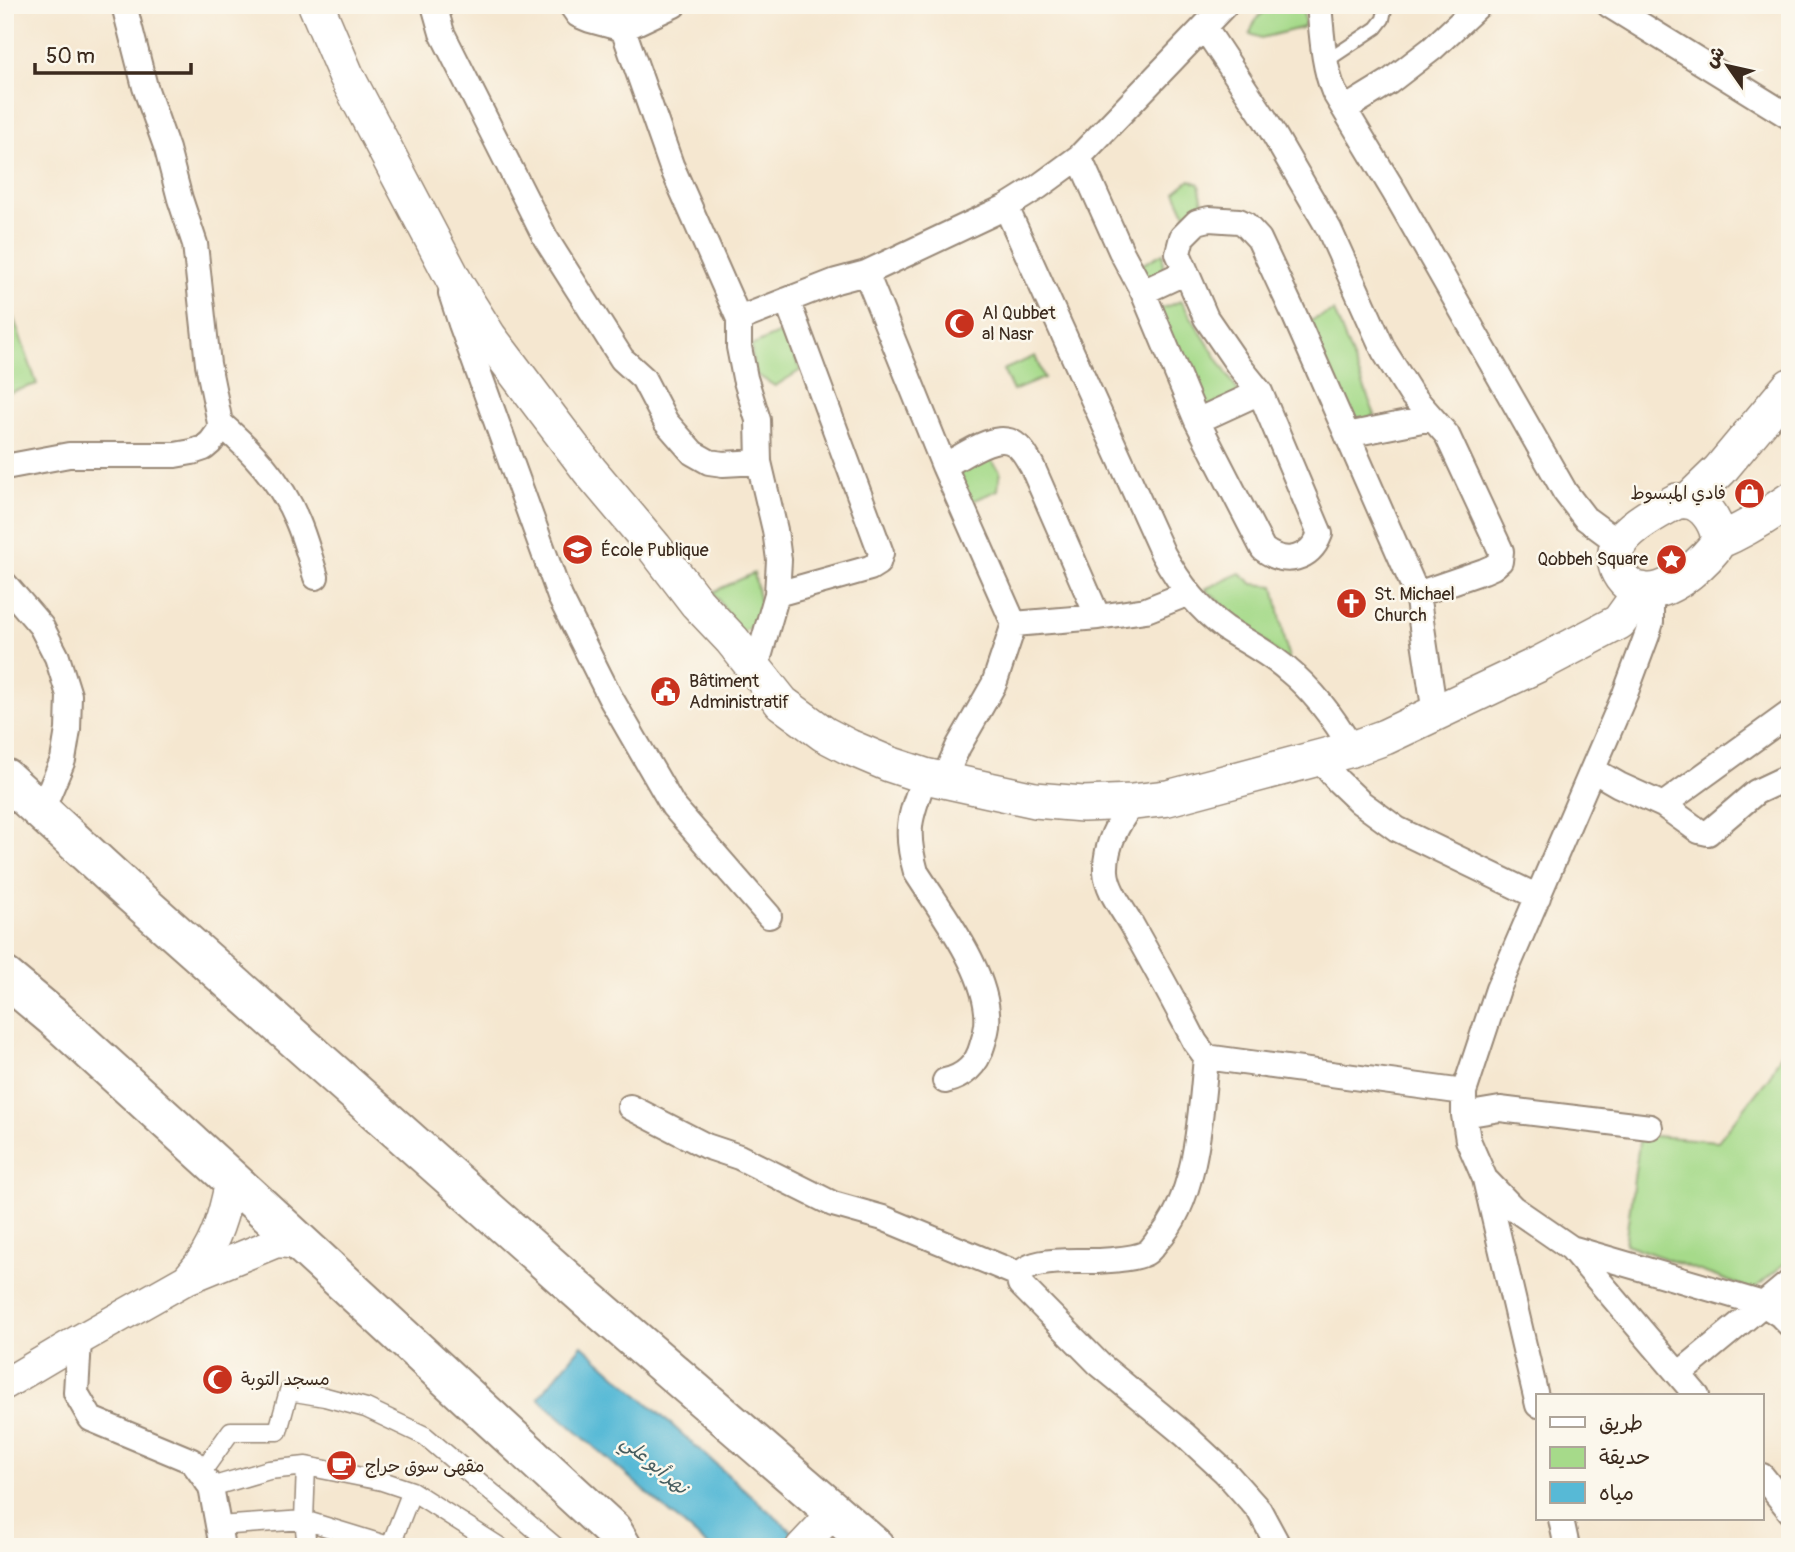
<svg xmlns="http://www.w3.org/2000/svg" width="1795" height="1552" font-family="Pangolin,'Playpen Sans Arabic',sans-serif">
	<rect width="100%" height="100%" fill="#fbf7ec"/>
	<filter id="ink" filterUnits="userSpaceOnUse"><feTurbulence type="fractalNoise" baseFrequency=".0143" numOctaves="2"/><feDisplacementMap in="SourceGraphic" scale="14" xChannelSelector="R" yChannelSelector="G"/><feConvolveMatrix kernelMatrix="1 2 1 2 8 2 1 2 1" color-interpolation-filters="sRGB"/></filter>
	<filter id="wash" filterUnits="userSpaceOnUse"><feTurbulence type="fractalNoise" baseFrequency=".00686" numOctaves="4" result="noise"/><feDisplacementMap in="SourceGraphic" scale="28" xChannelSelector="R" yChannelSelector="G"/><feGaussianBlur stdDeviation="1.57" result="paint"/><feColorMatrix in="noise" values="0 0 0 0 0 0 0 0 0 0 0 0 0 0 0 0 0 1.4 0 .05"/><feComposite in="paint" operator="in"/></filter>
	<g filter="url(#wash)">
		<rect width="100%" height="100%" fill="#f5e7d0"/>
		<path fill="#a6da8a" stroke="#708254" stroke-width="2" d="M1276 5H1293L1303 9 1305 25 1301 28 1261 38 1250 34C1255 17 1261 13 1276 5Z
			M1190 180 1199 184 1204 208 1186 216 1175 192Z
			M1163 253V271L1153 282 1132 270Z
			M5 294 37 384 5 394Z
			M1181 301 1239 393 1197 412 1154 311Z
			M1334 311 1375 415 1350 427 1305 323Z
			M782 332 801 370 775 386 754 373 751 346Z
			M1035 356 1044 378 1013 391 1003 370Z
			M984 451 1000 471 998 490 964 505 948 468Z
			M754 573 763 619 741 633 713 592Z
			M1240 573 1253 584 1274 586 1290 665 1205 589Z
			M1790 1037V1259L1753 1290 1625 1244 1640 1135 1718 1141 1769 1077Z"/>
		<path fill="#57b9d6" stroke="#49727a" stroke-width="2" d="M582 1345 809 1547H709L538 1398Z"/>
	</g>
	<g filter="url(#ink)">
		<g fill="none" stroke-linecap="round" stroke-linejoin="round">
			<defs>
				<path id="service" d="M1325 62 1376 28 1383 19 1386 5"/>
				<path id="pedestrian" d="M306 1466 304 1520 307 1547
					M201 1473 231 1431H278L289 1391 325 1397 366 1408 425 1436 556 1547
					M211 1487 269 1470 306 1466 382 1481 412 1491 500 1547
					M218 1526 304 1520 392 1547
					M390 1547 412 1491"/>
				<path id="minor" d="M434 5 442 33 546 239 622 359 643 378 666 422 693 453 709 462 723 464 759 462
					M571 5 578 15 590 20 623 29 671 165 739 319V347L745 378 758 420 759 462 775 530 779 560 777 594 755 671
					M617 5 623 29 674 5
					M1319 5C1322 34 1323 65 1334 92L1395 193 1565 492 1585 518 1619 543
					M1609 5 1790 117
					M1345 109 1389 82 1433 48 1479 5
					M1079 157 1121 251 1143 292 1197 421 1263 549C1285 566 1310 560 1320 534L1260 392 1239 366 1206 318 1178 253 1182 237 1197 222 1209 219 1239 221 1245 224 1259 239 1294 314 1417 594 1484 571 1493 567 1500 561 1501 551 1447 435 1411 394 1384 351 1329 229 1265 119 1204 27
					M1006 207 1163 554C1179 583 1199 609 1225 628 1246 642 1269 653 1288 670 1315 692 1335 720 1352 749
					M866 273 944 466 1014 624
					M1143 292 1186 272
					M451 293 461 324 560 597 610 697 673 806 769 916
					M739 319 836 281 866 273 1006 207 1038 187 1079 157 1225 5
					M1197 421 1260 392
					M220 423C251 450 281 481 297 520 305 538 310 558 316 577
					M1347 435 1432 418
					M944 466C962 457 996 430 1015 444 1023 449 1027 458 1032 466L1098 617
					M5 467 69 455H175L192 452 204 448 211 442 219 431 220 423 208 364 195 244 180 199 167 149 145 87 124 5
					M5 584 41 626 57 657 69 695 68 730 63 760 41 812
					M777 594 870 568 878 563 881 553 787 300
					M1417 594 1435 714
					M1319 758 1338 781 1360 802 1397 829 1538 897
					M1593 770 1619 785 1663 805 1790 713
					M925 776C910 816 904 830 916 872 941 912 992 976 987 1026 986 1033 984 1040 982 1046 977 1065 963 1077 945 1081
					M943 781 958 747 994 684 1014 624 1098 617 1146 610 1189 593
					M1133 802C1118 823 1105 845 1106 871 1107 890 1122 908 1131 924 1153 963 1175 1002 1195 1042L1206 1057 1464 1092
					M1663 805 1699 831 1708 833 1756 792 1790 776
					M1206 1057C1201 1112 1197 1201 1157 1241 1154 1245 1150 1251 1146 1253 1135 1259 1111 1260 1098 1261 1081 1262 1013 1255 1020 1284L1099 1364 1185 1435 1225 1472 1259 1510 1279 1547
					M630 1107 706 1146 739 1157 833 1204 883 1218 1020 1275
					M1464 1115 1500 1109 1650 1127
					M1486 1180 1513 1208 1571 1248 1697 1396
					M1571 1248 1763 1304 1780 1315 1790 1325
					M79 1340 76 1393 91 1419 192 1461 211 1487 222 1547
					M1679 1374 1790 1282
					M1538 1405 1485 1179 1468 1140 1464 1115V1092L1498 989 1625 694 1647 635 1651 622V591
					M1762 1476 1790 1511
					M1561 1519 1567 1547"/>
				<path id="tertiary" d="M187 1279C194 1270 202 1262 207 1252 220 1230 226 1204 231 1179
					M5 1384 79 1340 187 1279 277 1242 301 1244
					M801 1547 835 1511"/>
				<path id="secondary" d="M316 5 346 75 457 286 489 337 590 471 654 547 697 603 732 640 782 703 824 734 849 747 889 764 925 776 1035 800 1083 804 1133 802 1168 798 1352 749 1385 737 1539 664 1619 622 1642 590
					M1677 501C1683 501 1689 500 1695 503 1708 509 1718 526 1719 541 1707 560 1674 590 1650 591 1623 593 1604 559 1623 538 1635 523 1660 510 1677 501Z
					M1688 501 1720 470 1790 386
					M1719 541C1745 530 1767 516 1790 500"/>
				<path id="primary" d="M5 778 126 889 589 1300 875 1547
					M5 977 53 1017 231 1179 612 1530 622 1547"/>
			</defs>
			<use href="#service" stroke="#988877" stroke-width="16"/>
			<use href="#pedestrian" stroke="#988877" stroke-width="21"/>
			<use href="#minor" stroke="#988877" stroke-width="28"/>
			<use href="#tertiary" stroke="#988877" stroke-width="33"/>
			<use href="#secondary" stroke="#988877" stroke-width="38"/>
			<use href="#primary" stroke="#988877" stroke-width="42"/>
			<use href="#service" stroke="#fff" stroke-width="12"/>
			<use href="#pedestrian" stroke="#fff" stroke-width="18"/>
			<use href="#minor" stroke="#fff" stroke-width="24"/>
			<use href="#tertiary" stroke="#fff" stroke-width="30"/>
			<use href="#secondary" stroke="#fff" stroke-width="35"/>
			<use href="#primary" stroke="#fff" stroke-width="38"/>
		</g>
	</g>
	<defs>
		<symbol id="mosque-disc" viewBox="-11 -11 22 22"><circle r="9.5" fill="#c8321e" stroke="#fbf7ec"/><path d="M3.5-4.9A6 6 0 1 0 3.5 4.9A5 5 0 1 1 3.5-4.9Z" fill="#fff"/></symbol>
		<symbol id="shop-disc" viewBox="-11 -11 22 22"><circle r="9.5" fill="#c8321e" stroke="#fbf7ec"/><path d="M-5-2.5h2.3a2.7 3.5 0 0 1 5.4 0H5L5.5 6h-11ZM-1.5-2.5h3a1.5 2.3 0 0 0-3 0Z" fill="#fff"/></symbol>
		<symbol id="school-disc" viewBox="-11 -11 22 22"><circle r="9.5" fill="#c8321e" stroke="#fbf7ec"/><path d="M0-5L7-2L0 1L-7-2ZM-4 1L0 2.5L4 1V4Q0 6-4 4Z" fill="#fff"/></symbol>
		<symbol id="sight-disc" viewBox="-11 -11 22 22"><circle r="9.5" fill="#c8321e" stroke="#fbf7ec"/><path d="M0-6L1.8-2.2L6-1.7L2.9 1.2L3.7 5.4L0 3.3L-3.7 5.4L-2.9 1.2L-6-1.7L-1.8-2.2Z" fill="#fff"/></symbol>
		<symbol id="church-disc" viewBox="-11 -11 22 22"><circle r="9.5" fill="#c8321e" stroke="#fbf7ec"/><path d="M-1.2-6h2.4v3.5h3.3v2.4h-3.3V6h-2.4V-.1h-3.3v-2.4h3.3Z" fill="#fff"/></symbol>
		<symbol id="civic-disc" viewBox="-11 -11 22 22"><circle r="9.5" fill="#c8321e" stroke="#fbf7ec"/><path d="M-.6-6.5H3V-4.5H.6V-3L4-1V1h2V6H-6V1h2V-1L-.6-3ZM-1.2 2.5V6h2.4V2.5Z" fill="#fff"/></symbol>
		<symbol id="cafe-disc" viewBox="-11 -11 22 22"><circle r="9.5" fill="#c8321e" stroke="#fbf7ec"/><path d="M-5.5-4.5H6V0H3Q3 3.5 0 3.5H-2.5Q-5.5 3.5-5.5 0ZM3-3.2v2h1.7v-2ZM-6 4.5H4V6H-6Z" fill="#fff"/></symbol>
	</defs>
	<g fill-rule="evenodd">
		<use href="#mosque-disc" x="942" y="306" width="35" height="35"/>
		<use href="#shop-disc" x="1732" y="476" width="35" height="35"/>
		<use href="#school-disc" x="560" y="532" width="35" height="35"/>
		<use href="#sight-disc" x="1654" y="542" width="35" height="35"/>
		<use href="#church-disc" x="1334" y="586" width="35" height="35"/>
		<use href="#civic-disc" x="648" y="674" width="35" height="35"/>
		<use href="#mosque-disc" x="200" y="1362" width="35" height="35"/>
		<use href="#cafe-disc" x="324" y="1448" width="35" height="35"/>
	</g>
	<g text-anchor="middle" stroke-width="5" stroke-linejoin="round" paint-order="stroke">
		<g font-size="18" fill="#3b2a1e" stroke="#fbf7ec" text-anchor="start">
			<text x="982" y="319">Al Qubbet<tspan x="982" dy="21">al Nasr</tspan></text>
			<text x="1726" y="499" text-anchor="end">فادي المبسوط</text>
			<text x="601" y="556">École Publique</text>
			<text x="1648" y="565" text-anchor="end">Qobbeh Square</text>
			<text x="1374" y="600">St. Michael<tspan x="1374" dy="21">Church</tspan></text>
			<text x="689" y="687">Bâtiment<tspan x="689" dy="21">Administratif</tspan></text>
			<text x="241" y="1385">مسجد التوبة</text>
			<text x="365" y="1472">مقهى سوق حراج</text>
		</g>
		<g font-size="19" font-style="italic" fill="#455c5e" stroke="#fbf7ec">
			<text transform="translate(655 1464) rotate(40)" y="7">نهر أبو علي</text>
		</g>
	</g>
	<rect width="1795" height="1552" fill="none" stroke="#fbf7ec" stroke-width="28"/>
	<rect x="1536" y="1394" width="228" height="126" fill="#fbf7ec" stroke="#aea59a" stroke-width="2"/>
	<rect x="1550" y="1417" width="35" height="10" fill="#ffffff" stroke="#aea59a" stroke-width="2"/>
	<text x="1599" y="1430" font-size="21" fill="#3b2a1e">طريق</text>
	<rect x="1550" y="1447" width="35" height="21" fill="#a6da8a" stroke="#aea59a" stroke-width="2"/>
	<text x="1599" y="1464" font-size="21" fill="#3b2a1e">حديقة</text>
	<rect x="1550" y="1482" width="35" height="21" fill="#57b9d6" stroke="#aea59a" stroke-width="2"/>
	<text x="1599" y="1500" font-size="21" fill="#3b2a1e">مياه</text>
	<g transform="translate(1728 66) rotate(304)" stroke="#fbf7ec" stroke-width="5" paint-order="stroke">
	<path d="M0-5L12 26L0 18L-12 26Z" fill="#3b2a1e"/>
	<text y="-10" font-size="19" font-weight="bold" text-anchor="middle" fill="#3b2a1e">ش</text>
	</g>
	<path d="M35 63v10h156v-10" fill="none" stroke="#3b2a1e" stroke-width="3.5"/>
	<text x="46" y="63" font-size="21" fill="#3b2a1e" stroke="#fbf7ec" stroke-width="5" paint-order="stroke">50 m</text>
</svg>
